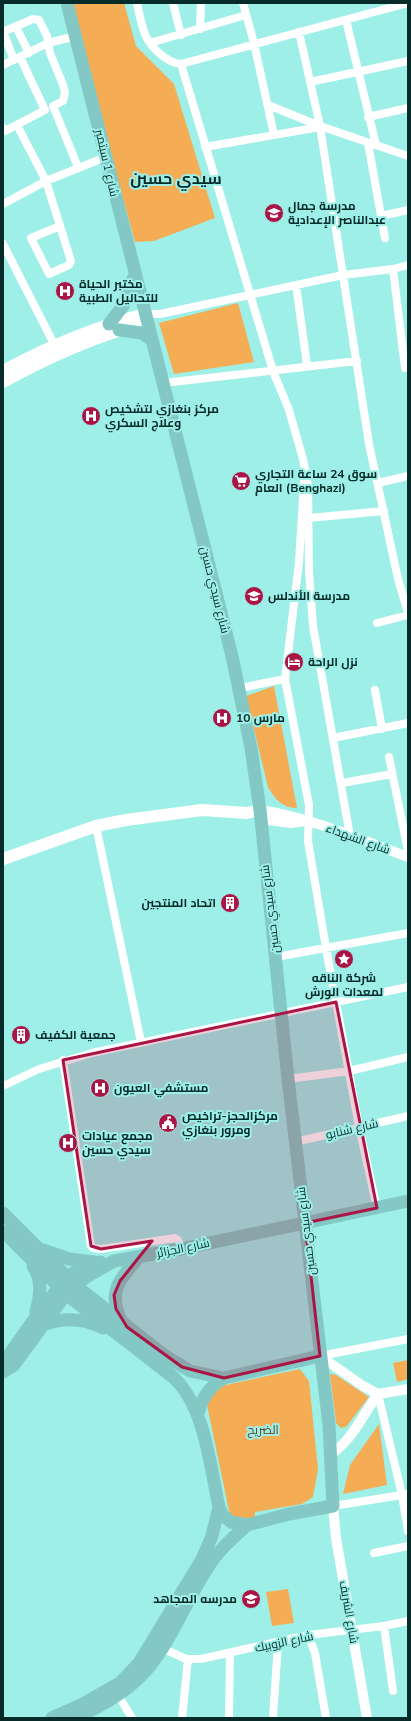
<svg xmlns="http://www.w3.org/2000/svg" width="411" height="1721" font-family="'Nunito Sans',Cairo,sans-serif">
	<rect width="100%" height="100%" fill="#9defe8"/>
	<path fill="#f4ad54" d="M79 3H124L136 46 174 84 215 218 154 241 135 242 70 5Z
		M238 303 254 362 174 374 159 323Z
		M274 686 297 808C282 808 275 799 268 787L246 696Z
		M408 1360V1379L397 1382 393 1363Z
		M300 1369 309 1381 318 1469 313 1497 302 1504 255 1512V1519H234L229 1511 206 1400 216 1387Z
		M330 1374 336 1375 369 1397 346 1427 341 1428 336 1423Z
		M379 1424 387 1485 343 1494 350 1465Z
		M288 1589 294 1623 272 1626 266 1592Z"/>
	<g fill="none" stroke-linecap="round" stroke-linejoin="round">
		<path stroke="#fff" stroke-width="8" d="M137 3C139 13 141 24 145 34 150 47 167 63 181 64L273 371 289 410 303 459 308 485 309 571 313 626 350 836
			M173 3 181 35
			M243 3 254 43 274 135
			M346 20 376 145
			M16 27 29 53
			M200 29 201 3
			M299 32 320 126 369 444 398 579 408 613
			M150 43 246 15
			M14 60 4 34 5 31 33 19 39 20 47 36 50 53 63 85 65 93 63 101 53 106 78 167
			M181 64 408 3
			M3 65 48 43 76 36
			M310 82 408 61
			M268 105 320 126 408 156
			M368 117 408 108
			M17 125 46 181 71 261 69 265 49 274 31 238 60 226
			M3 128 5 131 45 110 20 57
			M368 143 385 238
			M205 147 320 127
			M3 204 46 181 106 157
			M381 216 408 210
			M3 244 54 344
			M393 269 405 368
			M296 285 307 365
			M145 314H160L343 275 393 269 408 265
			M163 383 357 361
			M378 483 408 476
			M309 518 384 511
			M377 623 408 615
			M285 679 299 562 304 481
			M240 688 285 679 309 805 308 841 326 948 359 1127 377 1208
			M375 690 382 729
			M333 738 408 723
			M389 757 408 851
			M342 783 392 774
			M96 826 141 1042
			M276 957 408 933
			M63 1060 91 1246 93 1248 101 1249 175 1238 178 1240 181 1249
			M288 1079 349 1071 408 1057
			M3 1086 39 1069 92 1053 408 987
			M295 1142 408 1116
			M320 1356 408 1339
			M378 1394 402 1495 408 1531
			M333 1506 408 1494
			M374 1553 408 1546
			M384 1626 393 1691
			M308 1635 315 1653 326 1718
			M162 1648 186 1659H201L308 1635 384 1626 408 1621
			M118 1695 132 1718
			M182 1718 188 1659
			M229 1718 230 1653
			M273 1718 278 1643"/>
		<path stroke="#fff" stroke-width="10" d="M260 810C312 818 359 839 408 857
			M261 819 291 823 305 821
			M320 1356 363 1386 378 1394
			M331 1454C351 1442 364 1413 378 1394L408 1389
			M333 1506 336 1538 367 1718"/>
		<path stroke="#fff" stroke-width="12" d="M3 371C49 346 95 327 145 314
			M3 382C50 356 96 336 148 322
			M3 859 96 826 126 820 202 810 247 813 260 810"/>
		<path stroke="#83c8c4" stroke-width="13" d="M109 324 123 306 135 274
			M119 330 142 333 152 340
			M3 1213 75 1285 164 1355 190 1371 224 1378 320 1356
			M3 1231 66 1294 173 1377C205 1406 210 1466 219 1507L222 1514 231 1522 247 1525 289 1514 333 1506 329 1425 288 1079 260 810 251 748 232 656 67 3
			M43 1250 69 1259 94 1262
			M33 1266C43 1281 40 1296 36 1312
			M121 1320C107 1291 120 1279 139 1257
			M43 1325C64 1317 83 1318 103 1328
			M3 1372 14 1365 66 1294 86 1277 114 1261 181 1249 408 1201
			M3 1372 6 1359 35 1318 66 1278 83 1267 100 1262
			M198 1413C203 1397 209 1387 224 1378
			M52 1718 83 1704 120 1683 139 1663 202 1559 212 1536 219 1507
			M74 1718C98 1708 122 1695 141 1676 173 1643 187 1594 215 1557 224 1545 236 1535 247 1525"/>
	</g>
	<path fill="#aa1546" fill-opacity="0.2" stroke="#aa1546" stroke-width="3" stroke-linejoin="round" d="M336 1002 377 1208 305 1223 320 1356 224 1378 182 1367 127 1327 116 1309 114 1295 120 1281 152 1241 101 1249 91 1246 63 1060Z"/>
	<defs>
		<symbol id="school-disc" viewBox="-11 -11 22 22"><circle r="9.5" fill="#aa1546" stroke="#9defe8"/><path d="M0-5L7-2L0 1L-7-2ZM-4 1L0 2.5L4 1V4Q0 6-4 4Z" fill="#fff"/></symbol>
		<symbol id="hospital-disc" viewBox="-11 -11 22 22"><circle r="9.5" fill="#aa1546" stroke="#9defe8"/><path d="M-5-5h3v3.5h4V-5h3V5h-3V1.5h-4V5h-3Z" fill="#fff"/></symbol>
		<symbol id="supermarket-disc" viewBox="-11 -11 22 22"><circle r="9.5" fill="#aa1546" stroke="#9defe8"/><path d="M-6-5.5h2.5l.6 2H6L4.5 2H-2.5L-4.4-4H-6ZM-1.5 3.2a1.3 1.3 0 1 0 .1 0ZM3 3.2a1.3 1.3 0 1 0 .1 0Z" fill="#fff"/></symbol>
		<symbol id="hotel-disc" viewBox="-11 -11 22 22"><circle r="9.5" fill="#aa1546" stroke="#9defe8"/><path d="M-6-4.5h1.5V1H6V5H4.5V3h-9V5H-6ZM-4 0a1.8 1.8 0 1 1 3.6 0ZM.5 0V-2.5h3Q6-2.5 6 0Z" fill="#fff"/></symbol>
		<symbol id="building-disc" viewBox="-11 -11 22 22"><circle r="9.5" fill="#aa1546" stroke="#9defe8"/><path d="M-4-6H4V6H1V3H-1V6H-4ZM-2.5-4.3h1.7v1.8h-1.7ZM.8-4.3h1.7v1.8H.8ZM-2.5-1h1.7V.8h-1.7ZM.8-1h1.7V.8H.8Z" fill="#fff"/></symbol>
		<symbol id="sight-disc" viewBox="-11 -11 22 22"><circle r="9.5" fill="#aa1546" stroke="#9defe8"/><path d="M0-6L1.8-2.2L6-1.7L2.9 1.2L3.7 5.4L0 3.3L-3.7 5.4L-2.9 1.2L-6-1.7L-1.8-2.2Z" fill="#fff"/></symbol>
		<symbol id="civic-disc" viewBox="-11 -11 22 22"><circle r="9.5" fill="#aa1546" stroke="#9defe8"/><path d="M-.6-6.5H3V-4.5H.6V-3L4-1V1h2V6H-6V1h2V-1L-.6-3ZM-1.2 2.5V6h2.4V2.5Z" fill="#fff"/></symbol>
	</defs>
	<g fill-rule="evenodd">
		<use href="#school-disc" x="263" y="202" width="22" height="22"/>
		<use href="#hospital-disc" x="54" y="280" width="22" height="22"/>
		<use href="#hospital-disc" x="80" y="405" width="22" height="22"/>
		<use href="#supermarket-disc" x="230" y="470" width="22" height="22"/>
		<use href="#school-disc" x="243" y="585" width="22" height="22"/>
		<use href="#hotel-disc" x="283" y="651" width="22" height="22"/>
		<use href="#hospital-disc" x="211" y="707" width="22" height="22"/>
		<use href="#building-disc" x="219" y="892" width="22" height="22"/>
		<use href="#sight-disc" x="333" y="948" width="22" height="22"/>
		<use href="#building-disc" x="10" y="1024" width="22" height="22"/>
		<use href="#hospital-disc" x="89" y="1077" width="22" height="22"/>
		<use href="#civic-disc" x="157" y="1112" width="22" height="22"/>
		<use href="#hospital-disc" x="57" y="1132" width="22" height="22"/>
		<use href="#school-disc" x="240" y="1588" width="22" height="22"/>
	</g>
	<g text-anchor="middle" stroke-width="4" stroke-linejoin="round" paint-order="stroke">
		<g font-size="12" fill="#072b29" stroke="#9defe8">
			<text transform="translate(107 163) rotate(77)" y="4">شارع 1 سبتمبر</text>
			<text transform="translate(215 590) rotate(76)" y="4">شارع سيدي حسين</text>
			<text transform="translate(358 839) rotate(20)" y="4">شارع الشهداء</text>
			<text transform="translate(270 909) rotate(-97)" y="4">شارع سيدي حسين</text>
			<text transform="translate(352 1129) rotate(-13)" y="4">شارع شنابو</text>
			<text transform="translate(306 1231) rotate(-97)" y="4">شارع سيدي حسين</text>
			<text transform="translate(183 1248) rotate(-12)" y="4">شارع الجزائر</text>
			<text transform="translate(349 1612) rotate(80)" y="4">شارع الشريف</text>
			<text transform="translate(284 1642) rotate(-12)" y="4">شارع الزوبيك</text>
		</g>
		<g font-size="12" font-weight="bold" fill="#072b29" stroke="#9defe8" text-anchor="start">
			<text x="288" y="210">مدرسة جمال<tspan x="288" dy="14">عبدالناصر الإعدادية</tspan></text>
			<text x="79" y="288">مختبر الحياة<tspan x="79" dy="14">للتحاليل الطبية</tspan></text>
			<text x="105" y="413">مركز بنغازي لتشخيص<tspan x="105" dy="14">وعلاج السكري</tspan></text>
			<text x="255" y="478">سوق 24 ساعة التجاري<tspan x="255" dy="14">العام (Benghazi)</tspan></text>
			<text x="268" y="600">مدرسة الأندلس</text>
			<text x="308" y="666">نزل الراحة</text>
			<text x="236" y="722">10 مارس</text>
			<text x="216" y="907" text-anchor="end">اتحاد المنتجين</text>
			<text x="344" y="982" text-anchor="middle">شركة الناقه<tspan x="344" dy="14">لمعدات الورش</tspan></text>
			<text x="35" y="1039">جمعية الكفيف</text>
			<text x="114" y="1092">مستشفي العيون</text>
			<text x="182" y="1120">مركزالحجز-تراخيص<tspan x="182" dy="14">ومرور بنغازي</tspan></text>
			<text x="82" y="1140">مجمع عيادات<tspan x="82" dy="14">سيدي حسين</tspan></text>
			<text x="237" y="1603" text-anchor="end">مدرسه المجاهد</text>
		</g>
		<g font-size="12" fill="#5e3f19" stroke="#9defe8">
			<text x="263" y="1434">الضريح</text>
		</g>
		<g font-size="16" font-weight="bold" fill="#072b29" stroke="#9defe8">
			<text x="176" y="184">سيدي حسين</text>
		</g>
	</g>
	<rect width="411" height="1721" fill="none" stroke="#072b29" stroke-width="8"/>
</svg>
